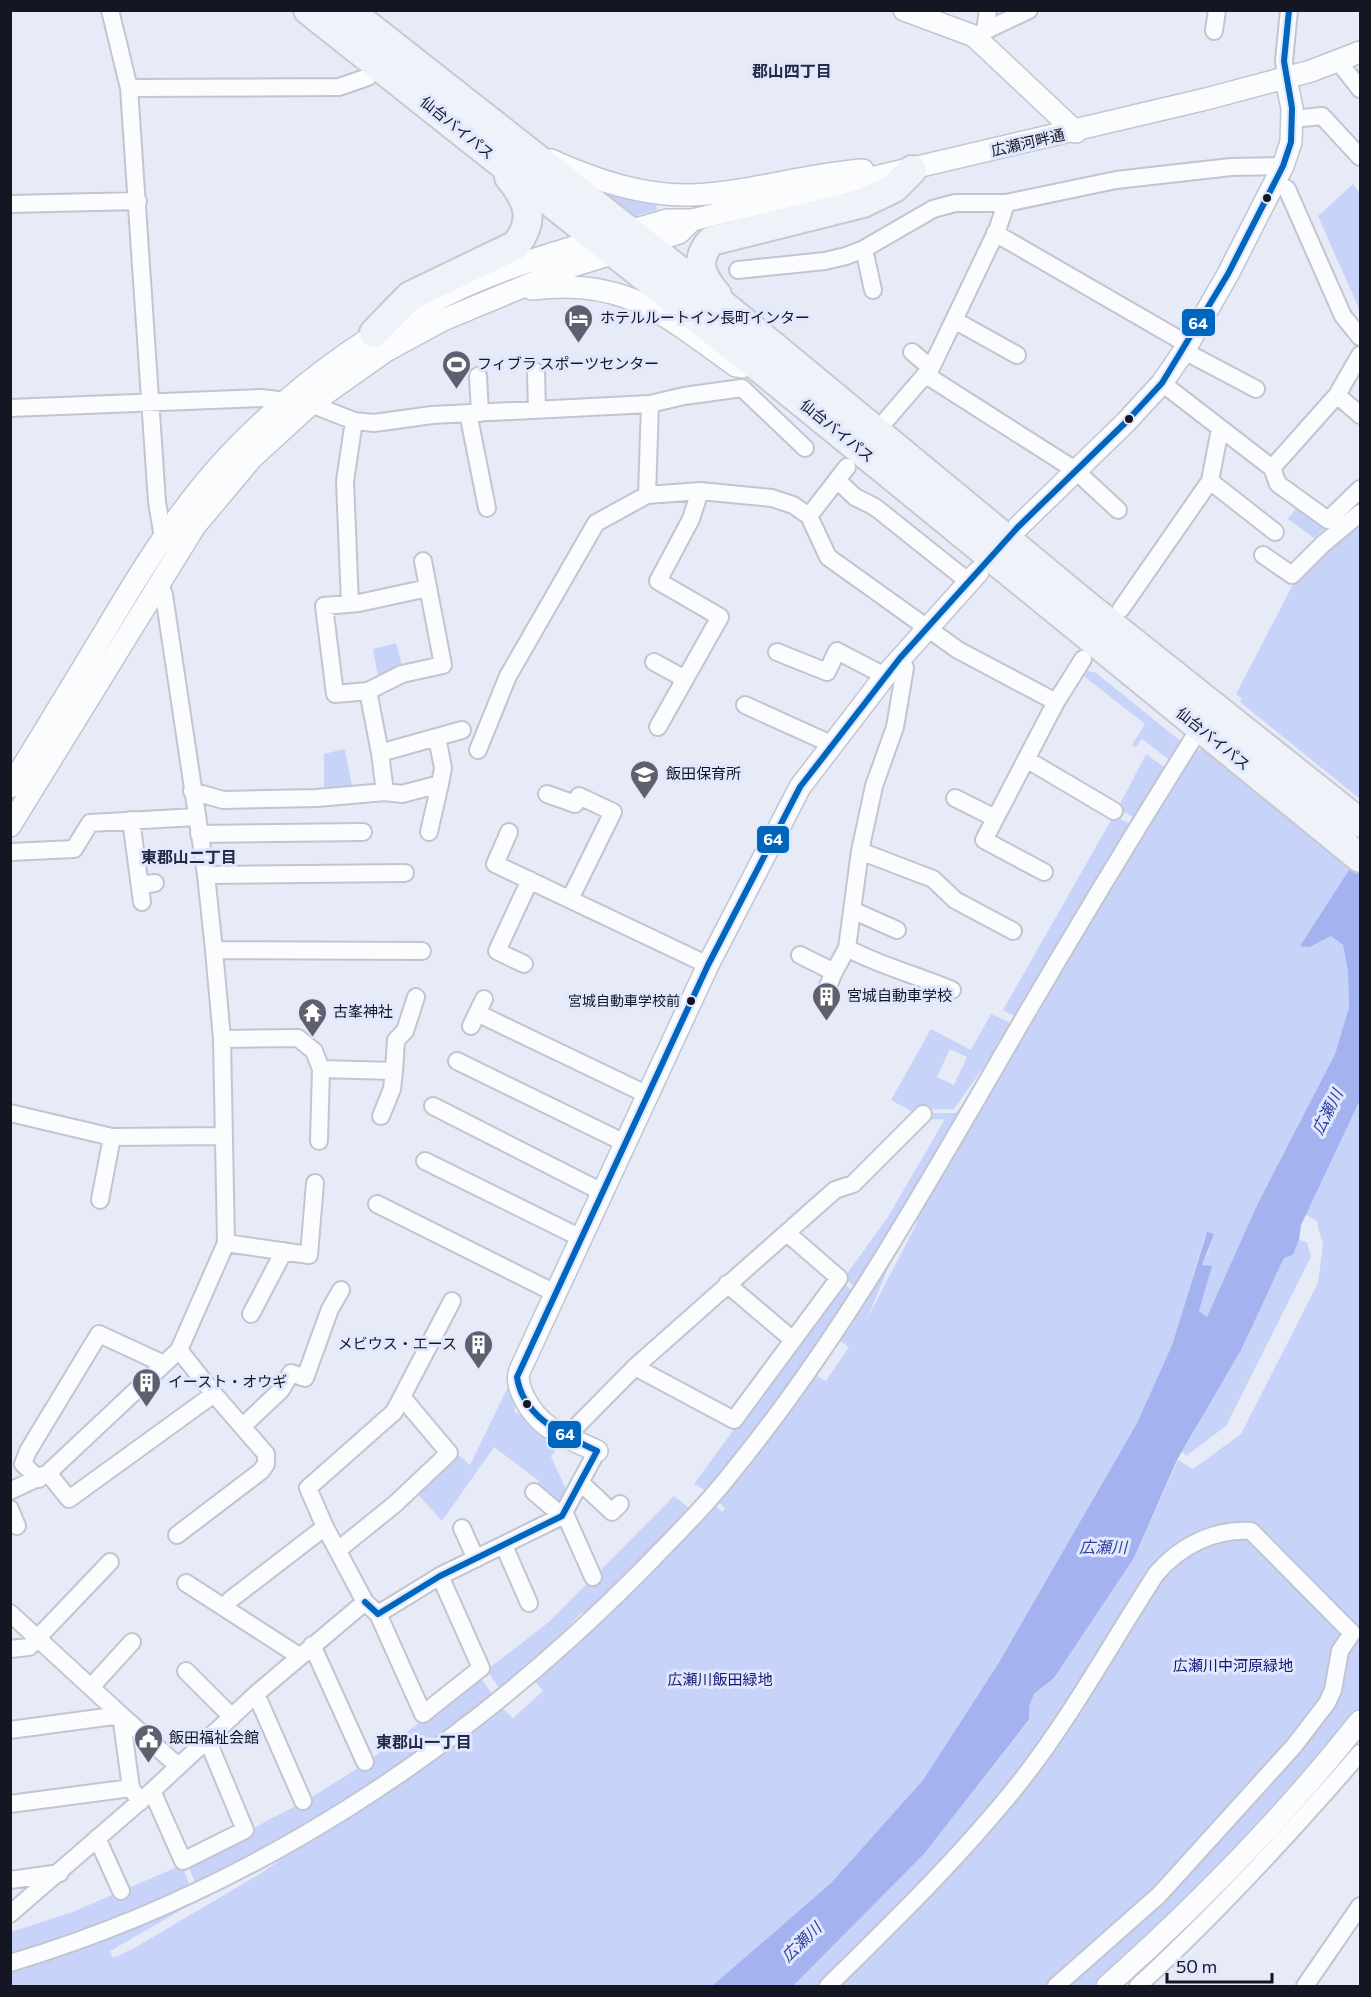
<svg xmlns="http://www.w3.org/2000/svg" width="1371" height="1997" font-family="Commissioner,'Noto Sans JP',sans-serif">
	<rect width="100%" height="100%" fill="#e7eaf7"/>
	<path fill="#c8d3fa" fill-rule="evenodd" d="M1353 184 1360 193V311L1318 216Z
		M606 192 656 203 657 210 631 217 603 194Z
		M1297 507 1326 527 1314 538 1288 519Z
		M1360 519V799L1240 702 1242 699 1236 694 1299 573Z
		M396 643 402 665 378 676 373 649Z
		M1085 670 1096 673 1183 743 1172 762 1142 739 1136 747 1132 745 1145 724 1080 673Z
		M1202 749 1351 868 1330 902 1310 947 1331 936 1343 945 1348 972 1349 1007 1335 1054 1258 1203 1207 1318 1199 1311 1211 1267 1202 1265 1209 1250 1206 1233 1172 1345 1137 1423 998 1664 923 1780 831 1883 712 1986H11V1968L228 1883 110 1951 113 1958 131 1950 260 1874 500 1706 513 1718 543 1691 532 1677 712 1503 722 1512 725 1509 716 1498 811 1373 826 1381 849 1347 834 1337 900 1240 866 1321 916 1225 920 1208 1033 1014 1037 1016 1040 1010 1036 1008 1123 864 1195 751Z
		M340 750H345L352 786 324 790V754Z
		M1146 754 1167 769 1136 819 1118 808Z
		M1114 815 1132 825 1016 1017 1003 1010Z
		M991 1014 1015 1025 1002 1048 995 1051 954 1109 922 1110 918 1115 891 1100 931 1029 971 1050ZM950 1049 967 1057 954 1085 937 1077Z
		M984 1075 858 1289 844 1278 888 1217 945 1119 923 1120 931 1113H956Z
		M1360 1100V1711L1274 1817 1098 1986H793L924 1854 1029 1721V1707L1034 1694 1054 1678 1134 1558 1178 1460 1193 1469 1241 1434 1318 1283 1323 1244 1318 1228V1222L1305 1214Z
		M1299 1240 1307 1242 1311 1257 1226 1426 1186 1456 1182 1451C1195 1434 1201 1416 1211 1398 1235 1351 1263 1306 1284 1258L1293 1255Z
		M842 1282 855 1293 710 1493 694 1484Z
		M508 1387 517 1403 514 1411 546 1431 555 1451 551 1457 567 1491 560 1502 554 1503 536 1487 539 1481 494 1447 442 1521 417 1493 458 1455 470 1465Z
		M674 1496 693 1511 593 1612 581 1613 560 1636 557 1644 501 1691 487 1670 550 1621Z
		M480 1677 492 1694 438 1737 325 1817 197 1886 187 1863 307 1800 363 1765Z
		M182 1865 191 1889 48 1945 42 1943 11 1953V1932L70 1913Z"/>
	<path fill="#a4b3ef" d="M1360 853V1100L1301 1225 1299 1240 1293 1255 1284 1258 1241 1350 1177 1460 1134 1558 1054 1678 1034 1694 1029 1707V1720L924 1854 793 1986H712L831 1883 923 1780 998 1664 1137 1423 1172 1345 1207 1232 1214 1234 1202 1265 1212 1266 1199 1311 1207 1317 1258 1203 1335 1054 1349 1007 1348 972 1343 945 1331 936 1310 947 1300 946Z"/>
	<g fill="none" stroke-linecap="round" stroke-linejoin="round">
		<defs>
			<path id="minor" d="M110 10 129 88 157 502 163 538
				M985 31 988 10
				M1214 31 1217 10
				M974 36 1029 10
				M1338 61 1360 89
				M1286 79 1284 61 1289 10
				M129 88 339 87 368 77 377 65
				M1292 119 1322 116 1360 157
				M1275 183 1287 189 1343 316 1360 337
				M10 204 138 201
				M995 233 1187 344
				M864 249 873 290
				M738 270 825 261 846 256 864 249 933 209 955 203H1006L1116 180 1231 167 1283 166
				M954 320 1017 355
				M1184 351 1256 389
				M912 352 931 368
				M1360 355 1337 395 1360 415
				M536 372 537 410
				M926 375 1075 470 1118 510
				M478 376 480 413
				M1162 383 1272 468 1278 484 1328 520 1360 489
				M650 404 647 495 700 491 772 498 793 505 809 516 828 557 958 650 1056 702
				M10 408 261 398 311 404 354 421 374 423 432 415 650 404 684 396 742 388 805 448
				M468 413 487 508
				M887 419 931 368 998 228 1006 203
				M1272 468 1337 395
				M837 480 855 497 875 507 969 582
				M1210 481 1275 532
				M809 516 847 467
				M1263 555 1292 575 1323 544 1360 513
				M423 561 443 665 402 674 368 691 335 694 324 606 359 603 428 588
				M350 604 345 481 354 421
				M1121 609 1210 481 1220 429
				M777 652 827 672 837 651 885 676
				M900 658 905 668 895 727 874 786 860 851 847 948C880 966 917 975 952 990
				M654 662 685 679
				M368 691 380 753
				M745 705 831 744
				M658 727 720 617 658 581 691 519 700 491
				M437 737 462 730
				M478 750 508 676 596 523 647 495
				M1026 759 1114 811
				M192 791 223 800 317 798 385 792 402 794 440 784 443 768 437 737 380 753 385 792
				M547 794 575 804 579 796 613 812 570 899
				M955 798 995 818
				M131 820 142 902
				M429 832 440 784
				M509 832 495 864 708 965
				M199 834 363 832
				M860 851 933 879 955 900 1013 931
				M10 852 74 849 90 823 196 817
				M1044 872 984 840 1056 702 1083 659
				M206 875 405 873
				M140 885 155 883
				M852 910 897 930
				M214 950 422 951
				M800 955 834 972 847 948
				M524 964 497 951 530 880
				M828 986 834 972
				M477 1013 648 1095
				M471 1026 484 999
				M222 1039 298 1038 314 1051 321 1069 394 1071 396 1040 405 1031 416 997
				M457 1061 625 1143
				M433 1106 602 1192
				M10 1113 112 1137 224 1136
				M381 1116 392 1089 394 1071
				M319 1141 321 1069
				M425 1161 581 1238
				M100 1200 112 1137
				M377 1204 555 1293
				M226 1243 309 1255 315 1183
				M727 1284 793 1340
				M251 1314 284 1251
				M635 1367 734 1420 839 1278 787 1233
				M243 1426 281 1390 291 1373 305 1378 330 1309 341 1290
				M567 1436 635 1367 835 1190 853 1184 923 1114
				M48 1473 69 1499 214 1394 179 1350
				M39 1479 23 1464 28 1451 99 1334 164 1364
				M580 1482 612 1512 620 1504
				M10 1491 48 1473 179 1350 226 1243 222 1039 214 950 206 875 164 595 159 581
				M534 1492 562 1516
				M10 1509 17 1526
				M565 1514 593 1577
				M462 1528 476 1559
				M177 1535 261 1471 266 1464V1454L214 1394
				M504 1546 529 1603
				M338 1550 395 1504 449 1453 402 1397
				M186 1583 299 1656
				M230 1600 325 1527
				M365 1602 378 1614 440 1576 562 1516 597 1451
				M10 1613 121 1715 131 1788 140 1802
				M378 1614 423 1714 481 1668 440 1576
				M312 1645 365 1762
				M10 1649 29 1647 110 1562
				M186 1671 232 1717
				M91 1687 132 1642
				M256 1694 303 1801
				M10 1730 121 1715 178 1766
				M152 1791 183 1861 245 1830 207 1739
				M10 1804 131 1788
				M97 1838 121 1891
				M10 1880 60 1873
				M10 1914 152 1791 256 1694 365 1602 325 1527 308 1488 394 1412 452 1301
				M10 1963C249 1892 462 1751 637 1575 670 1541 704 1508 733 1471 839 1341 923 1192 1007 1047 1069 940 1133 834 1199 729
				M828 1986C893 1922 958 1859 1016 1787 1069 1721 1110 1645 1156 1574 1180 1546 1213 1529 1251 1531L1352 1633 1340 1651 1333 1690 1327 1703 1294 1746 1159 1895 1056 1986
				M1138 1986C1217 1913 1290 1834 1360 1753
				M1305 1986 1360 1906"/>
			<path id="tertiary" d="M904 10 974 36 1076 132
				M551 160C595 180 642 196 691 195 749 193 805 174 863 170
				M532 289C626 277 664 315 736 366L742 367
				M1018 527 1126 422 1162 383 1184 351 1228 274 1283 166 1291 142 1292 108 1286 79
				M10 787C43 734 75 681 107 628 143 567 181 506 230 454 292 389 363 336 444 296 515 261 592 242 667 220H692L1206 99 1311 71 1360 52
				M10 826 195 526 252 458 311 404 386 351 443 320 573 266 679 233 692 220
				M597 1451C580 1443 560 1436 545 1424 532 1414 513 1386 520 1370L708 965 800 787 885 676 978 572
				M1107 1986C1199 1904 1284 1817 1360 1721"/>
			<path id="trunk" d="M308 10 761 369 1360 858
				M348 10 727 308 1085 604 1360 823
				M717 295C702 277 693 262 711 241L863 203 894 188 912 170
				M374 333 410 296 516 245C536 219 528 200 509 177"/>
		</defs>
		<use href="#minor" stroke="#c2c5d1" stroke-width="20"/>
		<use href="#tertiary" stroke="#c2c5d1" stroke-width="24"/>
		<use href="#trunk" stroke="#c7c9d0" stroke-width="32"/>
		<use href="#minor" stroke="#fbfcfe" stroke-width="16"/>
		<use href="#tertiary" stroke="#fbfcfe" stroke-width="21"/>
		<use href="#trunk" stroke="#eff2f8" stroke-width="28"/>
		<defs>
			<path id="bus-1" d="M365 1602 378 1614 440 1576 562 1516 597 1451C564 1435 523 1418 517 1377L708 965 800 787 900 658 1018 527 1126 422 1162 383 1228 274 1283 166 1291 142 1292 108 1284 61 1289 10"/>
		</defs>
		<use href="#bus-1" stroke="#e1e7fd" stroke-width="10"/>
		<use href="#bus-1" stroke="#0065bd" stroke-width="6"/>
	</g>
	<defs>
		<symbol id="hotel-pin" viewBox="-11 -11 22 30"><path d="M0 17L-7.5 6A9.5 9.5 0 1 1 7.5 6Z" fill="#5e616d" stroke="#e1e7fd"/><path d="M-6-4.5h1.5V1H6V5H4.5V3h-9V5H-6ZM-4 0a1.8 1.8 0 1 1 3.6 0ZM.5 0V-2.5h3Q6-2.5 6 0Z" fill="#fff"/></symbol>
		<symbol id="stadium-pin" viewBox="-11 -11 22 30"><path d="M0 17L-7.5 6A9.5 9.5 0 1 1 7.5 6Z" fill="#5e616d" stroke="#e1e7fd"/><path d="M0-5a6.5 5 0 1 0 0 10a6.5 5 0 1 0 0-10ZM-3.5-1.8h7v3.6h-7Z" fill="#fff"/></symbol>
		<symbol id="school-pin" viewBox="-11 -11 22 30"><path d="M0 17L-7.5 6A9.5 9.5 0 1 1 7.5 6Z" fill="#5e616d" stroke="#e1e7fd"/><path d="M0-5L7-2L0 1L-7-2ZM-4 1L0 2.5L4 1V4Q0 6-4 4Z" fill="#fff"/></symbol>
		<symbol id="building-pin" viewBox="-11 -11 22 30"><path d="M0 17L-7.5 6A9.5 9.5 0 1 1 7.5 6Z" fill="#5e616d" stroke="#e1e7fd"/><path d="M-4-6H4V6H1V3H-1V6H-4ZM-2.5-4.3h1.7v1.8h-1.7ZM.8-4.3h1.7v1.8H.8ZM-2.5-1h1.7V.8h-1.7ZM.8-1h1.7V.8H.8Z" fill="#fff"/></symbol>
		<symbol id="temple-pin" viewBox="-11 -11 22 30"><path d="M0 17L-7.5 6A9.5 9.5 0 1 1 7.5 6Z" fill="#5e616d" stroke="#e1e7fd"/><path d="M0-6L5-2H3V0L6.5 2.5H4V6H1.5V3h-3V6H-4V2.5H-6.5L-3 0V-2H-5Z" fill="#fff"/></symbol>
		<symbol id="civic-pin" viewBox="-11 -11 22 30"><path d="M0 17L-7.5 6A9.5 9.5 0 1 1 7.5 6Z" fill="#5e616d" stroke="#e1e7fd"/><path d="M-.6-6.5H3V-4.5H.6V-3L4-1V1h2V6H-6V1h2V-1L-.6-3ZM-1.2 2.5V6h2.4V2.5Z" fill="#fff"/></symbol>
	</defs>
	<g fill-rule="evenodd">
		<use href="#hotel-pin" x="562" y="302" width="33" height="45"/>
		<use href="#stadium-pin" x="440" y="348" width="33" height="45"/>
		<use href="#school-pin" x="628" y="758" width="33" height="45"/>
		<use href="#building-pin" x="810" y="980" width="33" height="45"/>
		<use href="#temple-pin" x="296" y="996" width="33" height="45"/>
		<use href="#building-pin" x="462" y="1328" width="33" height="45"/>
		<use href="#building-pin" x="130" y="1366" width="33" height="45"/>
		<use href="#civic-pin" x="132" y="1722" width="33" height="45"/>
	</g>
	<g fill="#141723" stroke="#e1e7fd" stroke-width="2">
		<circle cx="1267" cy="198" r="5"/>
		<circle cx="1129" cy="419" r="5"/>
		<circle cx="691" cy="1001" r="5"/>
		<circle cx="527" cy="1404" r="5"/>
	</g>
	<g text-anchor="middle" stroke-width="6" stroke-linejoin="round" paint-order="stroke">
		<g font-size="14" fill="#141723" stroke="#e1e7fd" text-anchor="end">
			<text x="680" y="1006">宮城自動車学校前</text>
		</g>
		<g font-size="15" fill="#141723" stroke="#e1e7fd">
			<text transform="translate(457 128) rotate(39)" y="5">仙台バイパス</text>
			<text transform="translate(1028 143) rotate(-13)" y="5">広瀬河畔通</text>
			<text transform="translate(837 431) rotate(39)" y="5">仙台バイパス</text>
			<text transform="translate(1213 739) rotate(39)" y="5">仙台バイパス</text>
		</g>
		<g font-size="15" fill="#141723" stroke="#e1e7fd" text-anchor="start">
			<text x="600" y="323">ホテルルートイン長町インター</text>
			<text x="477" y="369">フィブラ スポーツセンター</text>
			<text x="666" y="779">飯田保育所</text>
			<text x="847" y="1001">宮城自動車学校</text>
			<text x="333" y="1017">古峯神社</text>
			<text x="457" y="1349" text-anchor="end">メビウス・エース</text>
			<text x="168" y="1387">イースト・オウギ</text>
			<text x="169" y="1743">飯田福祉会館</text>
		</g>
		<g font-size="15" fill="#181975" stroke="#e1e7fd">
			<text x="1233" y="1671">広瀬川中河原緑地</text>
			<text x="720" y="1685">広瀬川飯田緑地</text>
		</g>
		<g font-size="16" font-weight="bold" fill="#232a45" stroke="#e1e7fd">
			<text x="792" y="77">郡山四丁目</text>
			<text x="189" y="863">東郡山二丁目</text>
			<text x="424" y="1748">東郡山一丁目</text>
		</g>
		<g font-size="16" font-style="italic" fill="#313f9b" stroke="#e1e7fd">
			<text transform="translate(1327 1112) rotate(-63)" y="6">広瀬川</text>
			<text x="1103" y="1553">広瀬川</text>
			<text transform="translate(801 1942) rotate(-44)" y="6">広瀬川</text>
		</g>
	</g>
	<g stroke="#e1e7fd" stroke-width="2">
		<rect x="1181" y="308" width="35" height="29" rx="6" fill="#0065bd"/>
		<rect x="756" y="825" width="34" height="29" rx="6" fill="#0065bd"/>
		<rect x="547" y="1420" width="35" height="29" rx="6" fill="#0065bd"/>
	</g>
	<g font-size="16" text-anchor="middle" font-weight="bold" fill="#fff">
		<text x="1198" y="329">64</text>
		<text x="773" y="845">64</text>
		<text x="565" y="1440">64</text>
	</g>
	<rect width="1371" height="1997" fill="none" stroke="#141723" stroke-width="24"/>
	<path d="M1167 1973v9h105v-9" fill="none" stroke="#141723" stroke-width="3"/>
	<text x="1176" y="1973" font-size="18" fill="#141723" stroke="#e1e7fd" stroke-width="4.5" paint-order="stroke">50 m</text>
</svg>
